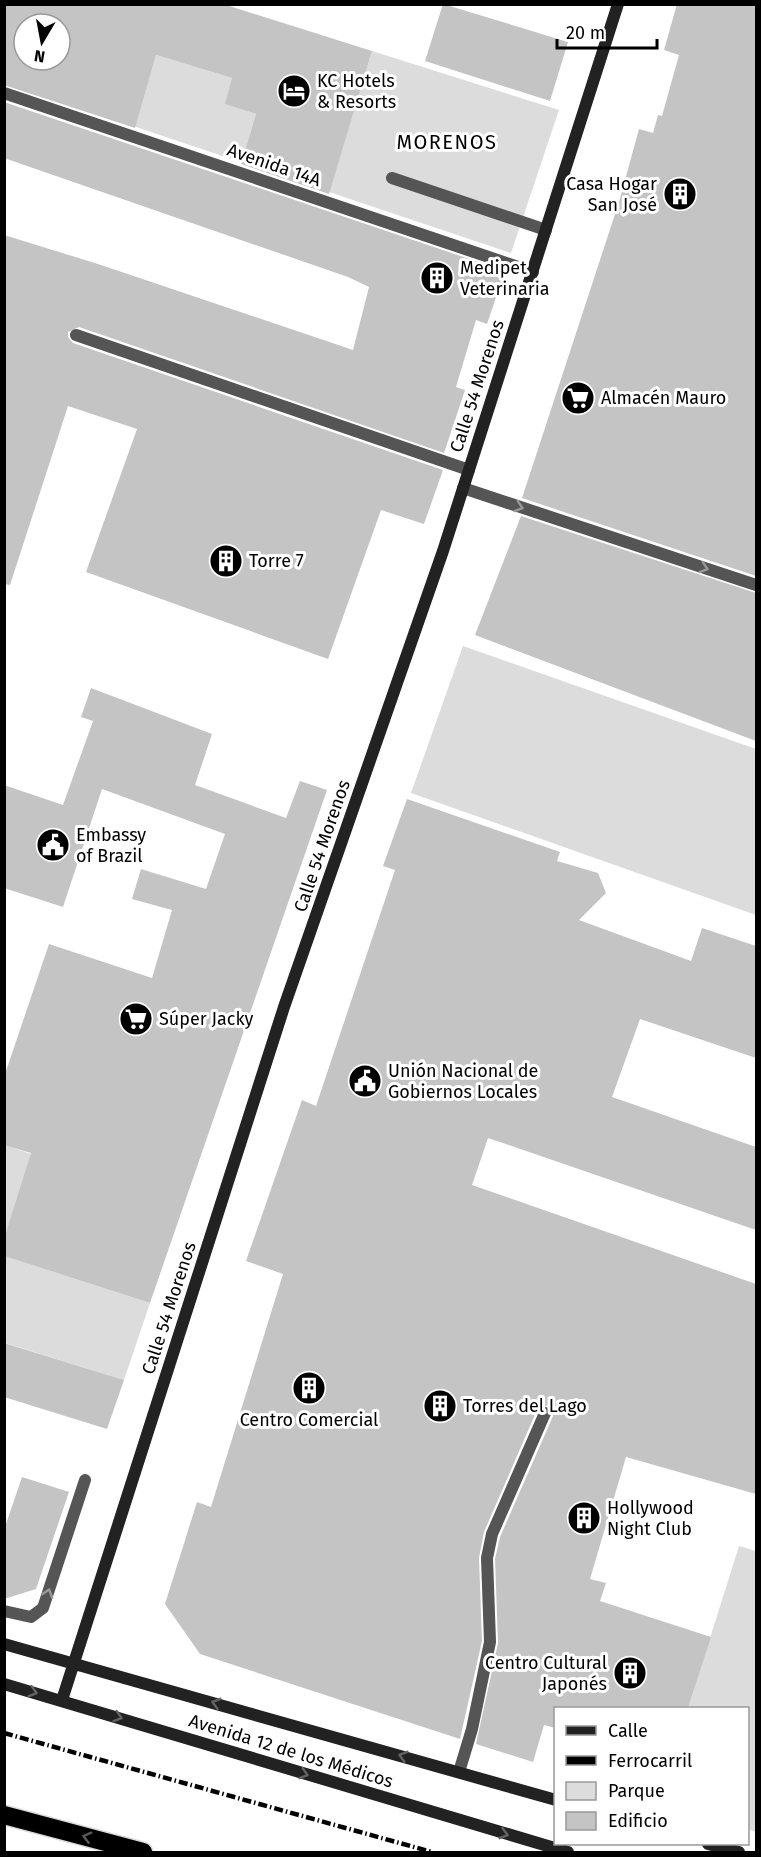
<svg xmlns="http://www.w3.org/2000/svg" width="761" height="1857" font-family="'Fira Sans',sans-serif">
	<rect width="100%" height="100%" fill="#fff"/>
	<path fill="#dcdcdc" d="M372 51 559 110 511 253 5 83 138 116 156 55 232 78 226 104 256 114 245 151 333 179Z
		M463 646 756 749V915L411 793Z
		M5 1145 31 1154 5 1239Z
		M4 1256 150 1303 124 1380 5 1343Z
		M739 1546 756 1551V1832L748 1829V1708H688Z"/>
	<path fill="#c4c4c4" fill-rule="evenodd" d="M4 4H223L372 51 329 194 241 164 256 114 225 104 232 78 156 55 135 128 4 85ZM24 24H60V60H24Z
		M443 4 568 42 550 101 425 61Z
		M677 4H756V576L522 498 619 202 639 129 653 133 658 115 662 116 679 55 664 50Z
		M4 102 505 271 487 324 476 320 456 387 465 390 444 453 79 327 68 332V337L73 343 443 470 424 524 381 510 328 659 86 572 137 429 68 406 10 585 4 584V235L98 264 353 350 369 287 348 277 4 158Z
		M521 516 756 593V741L475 635Z
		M91 688 212 734 195 785 286 818 300 781 327 790 150 1303 4 1256V1239L31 1153 4 1145V1077L49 944 152 978 172 910 132 899 141 869 206 889 225 834 102 789 63 907 4 888V785L63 805 93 721 81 717Z
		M407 799 560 852 557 861 598 873 606 893 579 920 691 961 702 928 756 946V1058L640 1019 612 1097 756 1147V1230L488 1138 472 1185 756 1284V1494L626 1457 590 1579 606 1583 600 1601 711 1637 688 1708H555V1728L544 1725 533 1762 476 1744 498 1643 495 1559 500 1537 553 1416 552 1409 548 1405 537 1410 484 1532 479 1558 482 1641 460 1739 200 1654 165 1604 197 1502 211 1507 283 1274 246 1261 302 1100 316 1106 395 870 383 866Z
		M4 1343 124 1380 107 1429 4 1397Z
		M22 1477 69 1492 36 1589 4 1599V1530Z"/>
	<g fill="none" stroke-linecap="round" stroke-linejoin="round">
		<defs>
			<path id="highway" d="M4 1815 143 1852"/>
		</defs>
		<use href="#highway" stroke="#dbdbdb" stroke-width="21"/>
		<path stroke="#555" stroke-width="12" d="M4 93 533 272
			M392 178 546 230
			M76 335 469 470
			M463 488 756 585
			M4 1611 31 1617 43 1608 85 1480
			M459 1772 472 1729 490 1642 487 1558 492 1534 545 1413"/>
		<path stroke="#222" stroke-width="12" d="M4 1644 556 1800
			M4 1684 568 1852
			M62 1700 284 1007 443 551 618 4
			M708 1844 739 1852"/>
		<use href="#highway" stroke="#000" stroke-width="18"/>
		<path stroke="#000" stroke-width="4.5" stroke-dasharray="9 3 1.5 3" stroke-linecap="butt" d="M4 1733 432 1852"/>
	</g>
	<defs><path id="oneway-chevron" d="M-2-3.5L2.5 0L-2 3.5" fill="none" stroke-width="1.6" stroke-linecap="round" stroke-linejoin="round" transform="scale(1.5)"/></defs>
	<g stroke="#999">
		<use href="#oneway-chevron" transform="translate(519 507) rotate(18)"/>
		<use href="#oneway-chevron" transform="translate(704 568) rotate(18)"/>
		<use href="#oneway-chevron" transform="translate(48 1593) rotate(-72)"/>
	</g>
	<g stroke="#646464">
		<use href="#oneway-chevron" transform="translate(33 1692) rotate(16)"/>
		<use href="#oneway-chevron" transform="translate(216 1703) rotate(-164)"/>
		<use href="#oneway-chevron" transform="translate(118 1717) rotate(17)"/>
		<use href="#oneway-chevron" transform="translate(403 1756) rotate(-164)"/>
		<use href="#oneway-chevron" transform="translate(304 1774) rotate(17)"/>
		<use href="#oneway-chevron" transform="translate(504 1834) rotate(16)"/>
	</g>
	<use stroke="#595959" href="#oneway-chevron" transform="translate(87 1837) rotate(-165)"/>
	<defs>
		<symbol id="hotel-disc" viewBox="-11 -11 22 22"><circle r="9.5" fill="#000" stroke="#fff"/><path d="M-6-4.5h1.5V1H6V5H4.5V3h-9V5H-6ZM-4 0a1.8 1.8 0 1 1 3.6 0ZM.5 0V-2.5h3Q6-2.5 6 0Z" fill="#fff"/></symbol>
		<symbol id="building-disc" viewBox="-11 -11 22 22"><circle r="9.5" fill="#000" stroke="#fff"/><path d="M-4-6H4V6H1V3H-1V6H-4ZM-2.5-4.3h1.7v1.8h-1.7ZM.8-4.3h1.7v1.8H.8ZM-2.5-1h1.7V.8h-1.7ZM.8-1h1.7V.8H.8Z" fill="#fff"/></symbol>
		<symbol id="supermarket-disc" viewBox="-11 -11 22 22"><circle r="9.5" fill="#000" stroke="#fff"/><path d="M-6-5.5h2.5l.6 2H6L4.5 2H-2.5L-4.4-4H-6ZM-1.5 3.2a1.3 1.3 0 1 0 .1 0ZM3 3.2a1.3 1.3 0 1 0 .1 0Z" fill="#fff"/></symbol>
		<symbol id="civic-disc" viewBox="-11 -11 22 22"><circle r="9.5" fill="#000" stroke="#fff"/><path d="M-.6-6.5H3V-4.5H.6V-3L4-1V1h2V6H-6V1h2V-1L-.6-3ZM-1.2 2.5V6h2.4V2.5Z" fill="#fff"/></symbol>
	</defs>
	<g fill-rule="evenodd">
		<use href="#hotel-disc" x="275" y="72" width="38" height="38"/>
		<use href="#building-disc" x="661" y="175" width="38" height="38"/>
		<use href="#building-disc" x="418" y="259" width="38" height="38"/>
		<use href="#supermarket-disc" x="559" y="379" width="38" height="38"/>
		<use href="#building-disc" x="207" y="542" width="38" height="38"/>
		<use href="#civic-disc" x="34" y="826" width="38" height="38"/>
		<use href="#supermarket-disc" x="117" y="1000" width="38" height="38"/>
		<use href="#civic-disc" x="346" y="1062" width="38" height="38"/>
		<use href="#building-disc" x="290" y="1369" width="38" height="38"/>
		<use href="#building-disc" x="421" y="1387" width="38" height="38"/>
		<use href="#building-disc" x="565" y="1499" width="38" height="38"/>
		<use href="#building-disc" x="611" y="1654" width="38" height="38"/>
	</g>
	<g text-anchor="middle" stroke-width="6" stroke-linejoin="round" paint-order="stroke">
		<g font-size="18" fill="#000" stroke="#fff" text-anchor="start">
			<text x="317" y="87">KC Hotels<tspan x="317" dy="21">&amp; Resorts</tspan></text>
			<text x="657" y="190" text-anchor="end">Casa Hogar<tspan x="657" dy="21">San José</tspan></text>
			<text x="460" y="274">Medipet<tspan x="460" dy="21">Veterinaria</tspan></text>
			<text x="601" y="404">Almacén Mauro</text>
			<text x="249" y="567">Torre 7</text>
			<text x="76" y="841">Embassy<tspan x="76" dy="21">of Brazil</tspan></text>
			<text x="159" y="1025">Súper Jacky</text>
			<text x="388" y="1077">Unión Nacional de<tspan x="388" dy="21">Gobiernos Locales</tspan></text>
			<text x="463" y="1412">Torres del Lago</text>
			<text x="309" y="1426" text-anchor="middle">Centro Comercial</text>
			<text x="607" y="1514">Hollywood<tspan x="607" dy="21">Night Club</tspan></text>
			<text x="607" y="1669" text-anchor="end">Centro Cultural<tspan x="607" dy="21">Japonés</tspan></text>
		</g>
		<g font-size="18" fill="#000" stroke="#fff">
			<text transform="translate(274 165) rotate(19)" y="6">Avenida 14A</text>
			<text transform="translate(477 386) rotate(-72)" y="6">Calle 54 Morenos</text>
			<text transform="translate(322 846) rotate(-71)" y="6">Calle 54 Morenos</text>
			<text transform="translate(169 1308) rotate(-72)" y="6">Calle 54 Morenos</text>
			<text transform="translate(291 1751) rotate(17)" y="6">Avenida 12 de los Médicos</text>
		</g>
		<g font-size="20" letter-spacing="1.5" fill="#000" stroke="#fff">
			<text x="447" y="149">MORENOS</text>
		</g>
	</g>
	<rect width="761" height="1857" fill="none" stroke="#000000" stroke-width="12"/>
	<rect x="554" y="1707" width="195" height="138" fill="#ffffff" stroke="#999999" stroke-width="1.5"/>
	<rect x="566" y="1726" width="30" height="9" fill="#222222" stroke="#999999" stroke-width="1.5"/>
	<text x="608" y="1737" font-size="18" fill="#000000">Calle</text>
	<rect x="566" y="1756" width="30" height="9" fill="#000000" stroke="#999999" stroke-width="1.5"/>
	<text x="608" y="1767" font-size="18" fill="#000000">Ferrocarril</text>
	<rect x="566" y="1782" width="30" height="18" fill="#dcdcdc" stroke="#999999" stroke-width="1.5"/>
	<text x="608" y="1797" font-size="18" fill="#000000">Parque</text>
	<rect x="566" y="1812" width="30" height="18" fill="#c4c4c4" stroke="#999999" stroke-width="1.5"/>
	<text x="608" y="1827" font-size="18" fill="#000000">Edificio</text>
	<g transform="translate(42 42) rotate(190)"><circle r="28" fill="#ffffff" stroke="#999999" stroke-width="1.5"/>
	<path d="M0-4.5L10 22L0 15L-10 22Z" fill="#000000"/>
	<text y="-9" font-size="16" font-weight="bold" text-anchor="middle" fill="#000000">N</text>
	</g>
	<path d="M557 39v9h100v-9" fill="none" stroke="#000000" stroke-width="3"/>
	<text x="566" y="39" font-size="18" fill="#000000" stroke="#ffffff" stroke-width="4.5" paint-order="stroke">20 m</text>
</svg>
